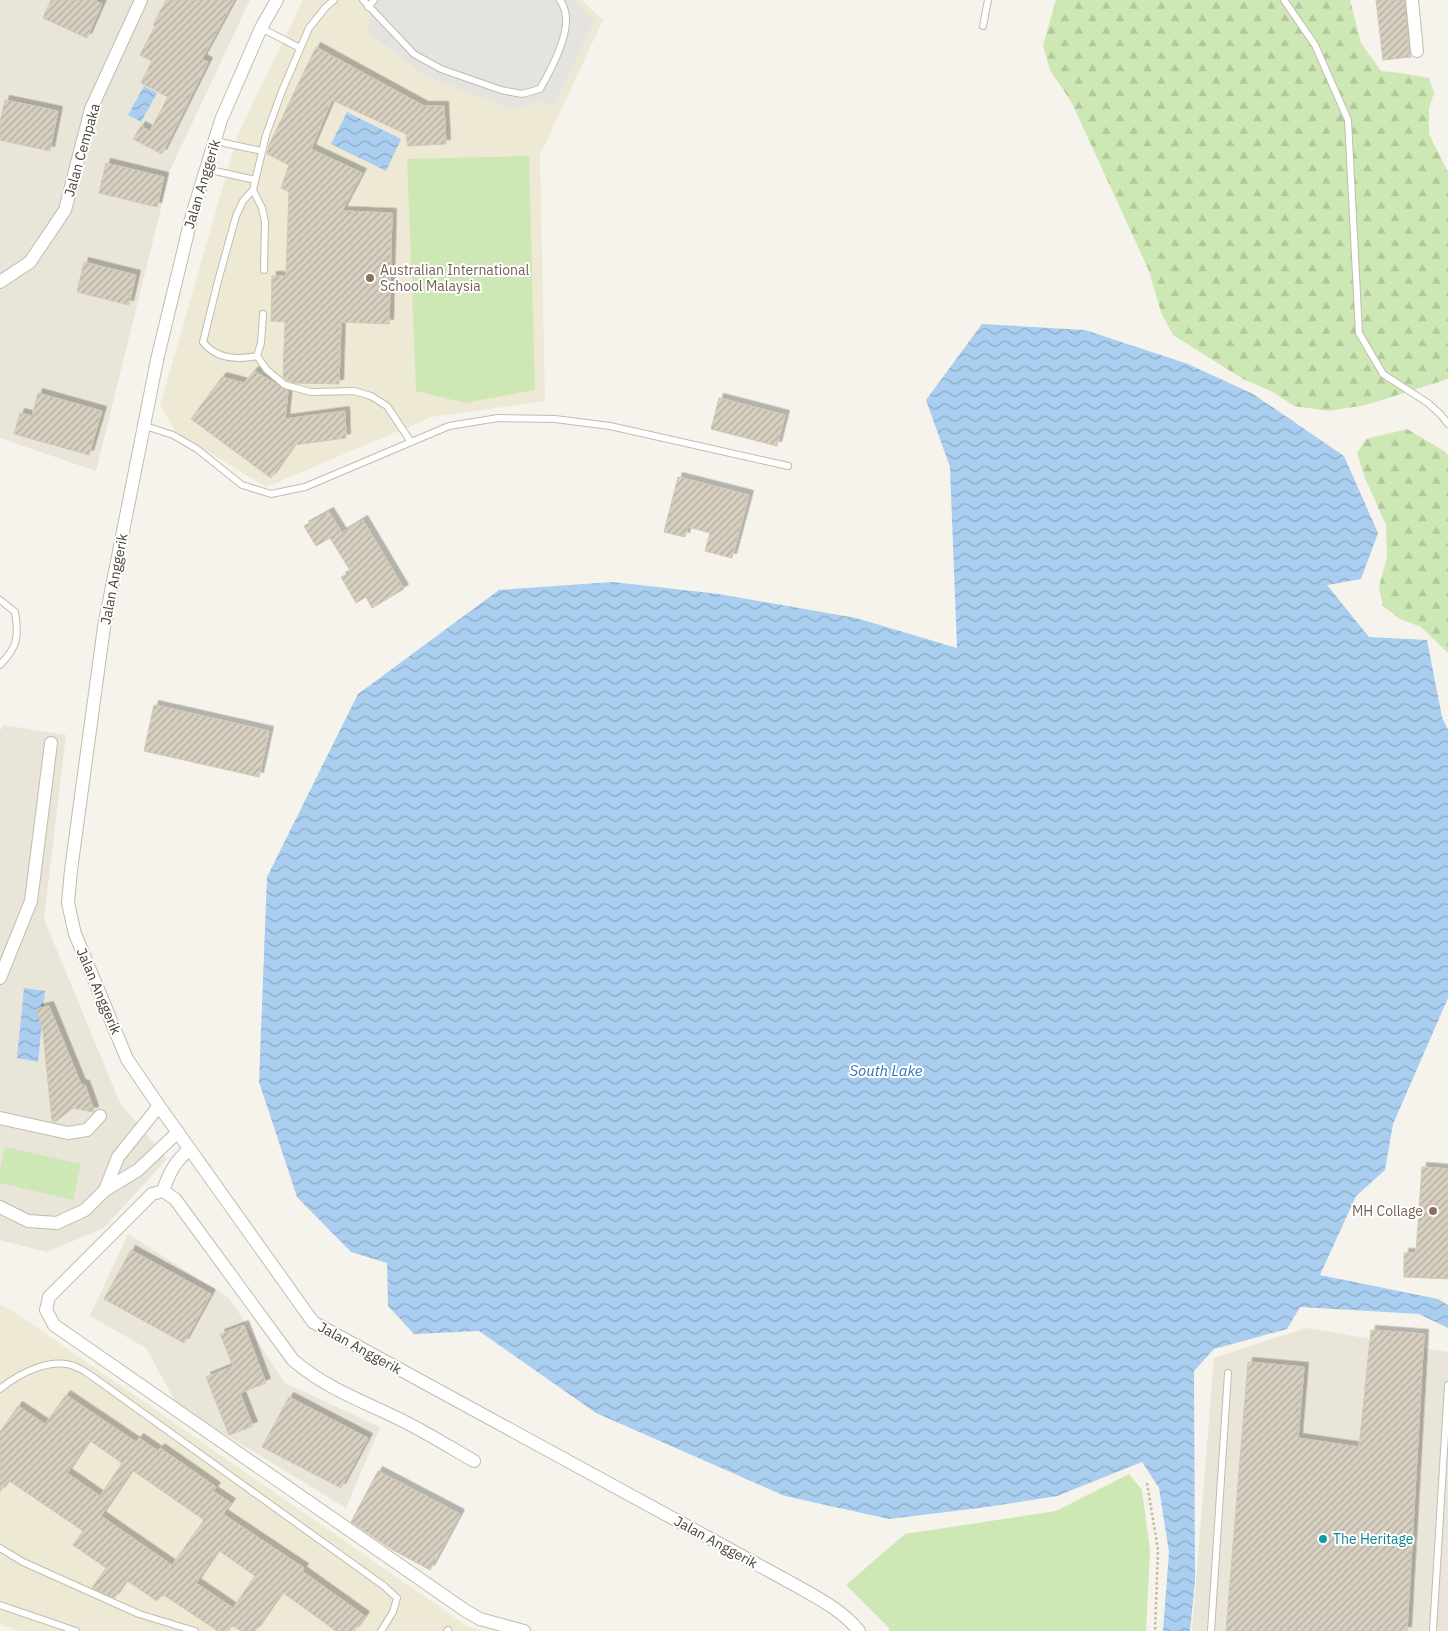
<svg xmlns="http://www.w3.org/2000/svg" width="1448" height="1631" font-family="'IBM Plex Sans',sans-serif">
	<defs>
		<pattern id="forest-firs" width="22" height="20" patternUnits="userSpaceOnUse" patternTransform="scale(1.25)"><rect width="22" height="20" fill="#cde8b5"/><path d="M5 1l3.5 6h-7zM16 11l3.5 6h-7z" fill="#b2c89c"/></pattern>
		<pattern id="water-waves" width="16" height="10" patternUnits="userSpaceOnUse" patternTransform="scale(1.25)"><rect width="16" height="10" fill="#a9cef0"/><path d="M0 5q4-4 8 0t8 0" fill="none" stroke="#8ca9c3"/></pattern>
		<pattern id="building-hatch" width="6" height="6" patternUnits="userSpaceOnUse" patternTransform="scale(1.25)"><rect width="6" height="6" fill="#d7d0c1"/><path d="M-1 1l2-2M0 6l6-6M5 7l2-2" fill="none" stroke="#b0aa9e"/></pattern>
		<filter id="shadow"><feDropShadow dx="4.5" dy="-4.5" stdDeviation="0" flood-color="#0004"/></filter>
	</defs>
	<rect width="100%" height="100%" fill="#f5f3eb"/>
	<path fill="#e9e5d9" d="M0 0H250L171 168 96 471 0 438Z
		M3 725 66 735 44 919 120 1103 167 1159 104 1228 47 1252 0 1240V731Z
		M128 1234 229 1298 285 1383 380 1427 346 1508 177 1405 146 1348 90 1316Z
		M1306 1328 1448 1352V1631H1192L1214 1358Z"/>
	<path fill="#eee9d5" d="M303 0H582L603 20 540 155 545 401 432 417 266 487 176 432 160 406 238 134Z
		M0 1305 13 1311 467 1626 483 1631H18L0 1624Z"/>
	<path fill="#cde8b5" d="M529 156 535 390 465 403 416 391 407 159Z
		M5 1147 81 1164 73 1200 0 1183V1169Z
		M1129 1474 1142 1490 1150 1551 1146 1631H889V1628L846 1585 905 1534 1056 1511Z"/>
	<path fill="url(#forest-firs)" d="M1056 0H1350L1361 43 1381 71 1401 73 1429 78 1434 93 1429 108V134L1448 172V379L1366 405 1329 411 1294 406 1273 392 1243 379 1173 335 1161 312 1149 271 1072 103 1050 70 1043 45Z
		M1407 429 1444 451 1448 455V653L1421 627 1400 619 1383 606 1379 587 1387 557 1386 525 1365 478 1357 453 1366 439Z"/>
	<path fill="#e4e3df" d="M375 0H575L594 21 553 106 541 100 513 109 427 77 368 32Z"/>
	<path fill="url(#water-waves)" d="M144 86 157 93 141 122 128 115Z
		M347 112 401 139 386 171 331 144Z
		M982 324 1085 330 1188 364 1253 394 1344 456 1378 533 1361 579 1327 585 1369 637 1427 640 1442 717 1448 730V998L1393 1124 1385 1170 1356 1196 1320 1275 1438 1299 1448 1305V1328L1419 1314 1300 1307 1287 1329 1214 1349 1194 1371 1195 1581 1190 1631H1163L1169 1552 1159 1488 1142 1462 1057 1496 987 1507 889 1519 785 1496 596 1413 479 1331 414 1334 388 1306 387 1263 351 1252 297 1197 259 1082 267 877 358 694 499 590 613 582 719 594 856 618 957 648 950 467 926 400Z
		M24 988 45 991 38 1062 17 1058Z"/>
	<path fill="url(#building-hatch)" stroke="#d2c8b4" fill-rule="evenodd" filter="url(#shadow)" d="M51 0H94L102 4 87 38 43 18Z
		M166 0H234L202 59 208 62 162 154 133 139 141 126 150 131 168 97 141 83 152 61 140 55 155 26 153 25Z
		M1376 0H1404L1409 52 1411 57 1383 60Z
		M316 47 424 106H444L446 144 408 146 406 134 332 100 311 149 362 173 342 211 392 213 389 324 341 322 339 384 295 383 287 380 283 377 285 322 271 321 272 276H286L289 192 281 188 289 165 267 154 269 145Z
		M5 100 58 111 50 151 0 140V122Z
		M106 163 164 177 157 207 99 193Z
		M84 262 136 275 129 305 77 292Z
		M254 371 288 391 285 419 345 411 346 438 294 445 271 478 191 419 222 377 244 383Z
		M38 393 102 411 89 455 14 434 20 413 32 416Z
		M719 398 785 415 777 446 711 429Z
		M678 477 749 495 732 558 705 551 710 533 688 527 685 537 664 532Z
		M329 512 342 533 363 520 404 589 372 608 366 597 356 603 341 577 351 572 330 538 316 546 304 526Z
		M154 705 269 731 259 777 144 751Z
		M49 1006 81 1084 85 1085 94 1110 93 1112 73 1108 55 1122 52 1121 43 1033 37 1009Z
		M1422 1167 1448 1169V1279L1404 1277V1253H1416Z
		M131 1250 211 1294 184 1343 104 1299Z
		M244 1325 266 1383 240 1393 253 1426 229 1435 206 1377 233 1366 220 1334Z
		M1371 1330 1424 1334 1407 1631H1226L1248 1362 1304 1367 1298 1438 1359 1447Z
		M66 1395 136 1442 139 1438 158 1451 160 1448 216 1487 213 1491 231 1503 223 1514 304 1568 302 1571 365 1616 354 1631H336L282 1592 255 1631H241L232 1625 228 1631H218L162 1594 157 1601 126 1580 114 1598 92 1588 106 1568 73 1545 83 1531 8 1480 0 1492V1432L18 1406 45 1424ZM89 1440 122 1463 100 1496 67 1473ZM132 1470 204 1520 172 1565 101 1516ZM218 1550 255 1576 233 1608 196 1583Z
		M289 1397 368 1438 341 1488 262 1447Z
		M378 1471 460 1514 430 1570 393 1550 351 1522Z"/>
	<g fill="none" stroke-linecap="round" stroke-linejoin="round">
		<defs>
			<path id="service" d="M363 0 414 54 441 69 501 90 522 94 540 89C551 70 571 33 565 11 564 7 562 3 560 0
				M1284 0 1315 45 1348 120 1359 333 1383 374 1428 403 1441 415 1448 424
				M368 7 374 0
				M983 26 988 0
				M261 28 300 48
				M215 141 262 151
				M206 169 255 180
				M253 190 262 208 265 222 264 270
				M263 314 261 343 257 356C237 360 216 359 203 342L218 281 236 216 243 201 253 190 266 135 282 91 309 28 326 7 334 0
				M257 356 267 370 285 385 311 392 354 391 371 396 387 406 411 442
				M145 426 173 435 197 449 242 485 271 494 305 487 449 426 498 418 555 419 610 426 788 466
				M0 600 15 612C19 637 18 646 0 665
				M0 1389C18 1374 52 1356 76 1367 82 1369 87 1373 93 1377L384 1586 397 1598 393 1612 381 1631
				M0 1548 23 1562 139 1614 195 1631
				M0 1605 76 1631
				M447 1631 448 1630
				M1211 1631 1228 1373
				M1433 1631 1448 1385"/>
			<path id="minor" d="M277 0 261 28 221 120 192 215 157 360 104 627 71 870 68 903 75 934 127 1059 159 1106 313 1322 795 1585C818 1598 842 1610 859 1631
				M1412 0 1417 51
				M0 282 30 262 65 210 91 109 141 0
				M0 978 31 901 51 743
				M0 1118 68 1133 87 1130 100 1116
				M105 1190 118 1157 159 1106
				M163 1191C169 1173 175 1161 190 1149
				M0 1207 28 1221 57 1223 85 1210 105 1190 138 1170 178 1132
				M474 1461C453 1449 432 1436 411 1425 369 1403 329 1391 293 1360L175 1199 163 1191 152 1194 49 1297 46 1310 54 1325 466 1611 480 1619 524 1631"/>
		</defs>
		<use href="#service" stroke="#c1bcae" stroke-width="8"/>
		<use href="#minor" stroke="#c1bcae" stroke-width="14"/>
		<path stroke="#c2b99f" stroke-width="2.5" stroke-dasharray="2.5 2.5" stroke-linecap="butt" d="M1147 1483 1158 1550 1155 1631"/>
		<use href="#service" stroke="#fff" stroke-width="6"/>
		<use href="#minor" stroke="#fff" stroke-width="12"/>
	</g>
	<g fill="#8d6e63" stroke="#fff" stroke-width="2">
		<circle cx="370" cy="278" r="5"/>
		<circle cx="1433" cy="1211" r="5"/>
	</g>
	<circle fill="#0f9aa8" stroke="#fff" stroke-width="2" cx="1323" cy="1539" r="5"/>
	<g text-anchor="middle" stroke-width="4" stroke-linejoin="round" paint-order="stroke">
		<g font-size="14" fill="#4a4439" stroke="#fff">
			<text transform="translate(82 150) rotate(-74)" y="5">Jalan Cempaka</text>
			<text transform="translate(202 184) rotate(-73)" y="5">Jalan Anggerik</text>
			<text transform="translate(114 579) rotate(-79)" y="5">Jalan Anggerik</text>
			<text transform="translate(99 991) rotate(67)" y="5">Jalan Anggerik</text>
			<text transform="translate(360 1348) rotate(29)" y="5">Jalan Anggerik</text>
			<text transform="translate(716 1542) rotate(29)" y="5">Jalan Anggerik</text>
		</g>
		<g font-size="14" fill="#785e54" stroke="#fff" text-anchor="start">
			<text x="380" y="275">Australian International<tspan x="380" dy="16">School Malaysia</tspan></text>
			<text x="1423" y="1216" text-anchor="end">MH Collage</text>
		</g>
		<g font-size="14" fill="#0d838f" stroke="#fff" text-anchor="start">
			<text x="1333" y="1544">The Heritage</text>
		</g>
		<g font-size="15" font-style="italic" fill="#3274b5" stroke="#fff">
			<text x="886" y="1076">South Lake</text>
		</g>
	</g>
</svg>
